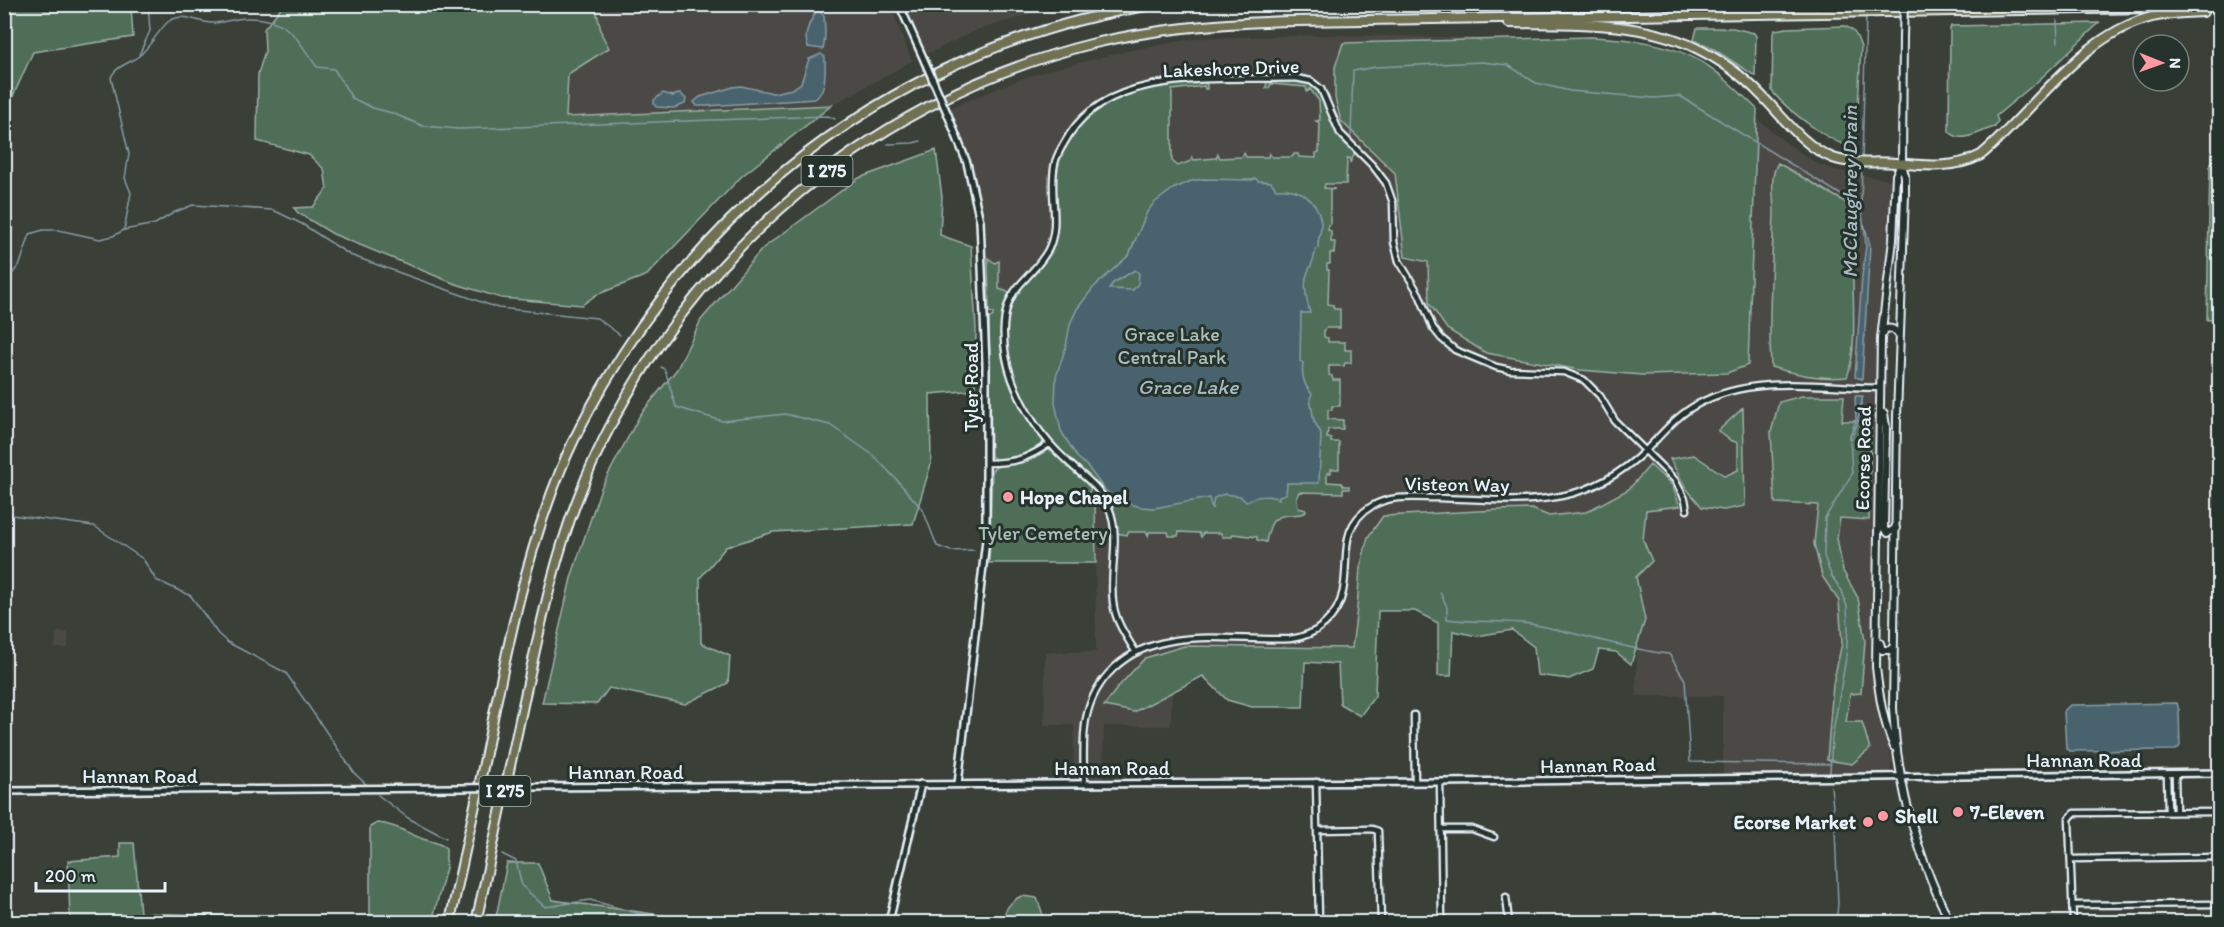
<svg xmlns="http://www.w3.org/2000/svg" width="2224" height="927" font-family="Itim,sans-serif">
	<rect width="100%" height="100%" fill="#3a3f38"/>
	<filter id="ink" filterUnits="userSpaceOnUse"><feTurbulence type="fractalNoise" baseFrequency=".0167" numOctaves="2"/><feDisplacementMap in="SourceGraphic" scale="12" xChannelSelector="R" yChannelSelector="G"/><feConvolveMatrix kernelMatrix="1 2 1 2 8 2 1 2 1" color-interpolation-filters="sRGB"/></filter>
	<g filter="url(#ink)">
		<path fill="#4b4a44" d="M570 5H890L912 61 831 106 566 117Z
			M902 5H1062L977 30 925 55Z
			M1339 35 1610 41 1686 59 1785 142 1818 164 1835 170 1893 181 1892 232 1878 339 1877 402V694L1892 762 1890 771 1884 773 1865 774 1723 777V696H1636L1638 604 1362 595 1360 653 1173 650 1171 726H1104L1103 781 1073 782 1074 725H1044L1045 652H1096L1095 504H1084L992 482 989 419 988 284 985 230 979 193 968 154 949 108 1024 78 1053 69 1127 51 1198 38Z
			M56 632H68V648H55Z"/>
		<path fill="#4f6e58" stroke="#9cb0a8" stroke-width="1.5" d="M7 5H131L133 37 33 52 5 114 4 11Z
			M283 5H595L602 35 609 48 568 74 566 117 832 105 742 176 647 275 596 295 582 305 501 298 453 283 333 234 298 213 294 208 313 207 327 189 324 169 309 155 257 141 258 74 265 51 264 29Z
			M2099 23 2038 81 1996 116 1998 121 1995 127C1981 130 1961 146 1949 131L1950 29 1951 26Z
			M1844 26C1856 30 1857 37 1861 47L1856 147C1835 148 1785 108 1772 91L1773 33 1775 30 1787 28Z
			M1697 28H1733L1754 33 1756 36 1755 76 1709 46 1694 40Z
			M1592 37C1629 39 1667 42 1700 61 1721 73 1739 92 1757 109L1748 365 1727 373 1642 375 1580 370 1486 353 1447 329 1429 303 1428 262 1405 257 1395 173 1341 121 1335 98V67L1343 43Z
			M1267 80C1289 80 1315 76 1324 101 1328 111 1330 122 1336 132 1341 140 1349 145 1355 153L1350 163V158L1347 159 1346 184H1325L1324 188 1335 189 1330 190V225H1328V230L1331 231V242H1335L1334 253H1330V264H1327V270H1329L1328 304 1333 305 1334 309H1340V328H1326L1324 330V337L1328 338V342H1345V350H1351V363H1345L1344 366H1329V375L1332 376 1333 380H1340V406H1332V410H1328V419L1343 420V429H1328L1327 438H1331V442H1339V469H1331V473H1327V482L1342 483 1343 486H1349V489H1343V493L1299 492 1297 497 1298 508 1306 510 1305 513C1300 515 1296 514 1290 515 1271 515 1269 527 1266 542L1257 540V537L1233 534 1231 537H1222L1221 533H1203L1201 537 1199 533 1179 532 1178 536H1169L1168 532H1149L1148 536 1146 532H1128L1127 535 1116 533C1114 486 1088 480 1060 450 1041 431 1023 403 1014 377 1004 348 1002 310 1022 286 1032 275 1045 264 1051 251 1062 227 1054 204 1056 179 1063 102 1139 84 1204 82L1207 85V89H1205L1204 86 1172 90V161L1178 166 1191 161 1192 157 1194 160 1216 158 1218 154 1220 158 1242 157 1244 153 1246 157H1268L1269 153 1272 157H1292L1294 154H1298L1299 157 1316 158V153L1319 152 1320 123 1316 121 1320 120 1319 101 1310 89 1307 92 1306 87 1271 84 1269 88H1266Z
			M936 150 942 197 940 235 971 246 976 328 975 390 930 394 931 464 913 524 773 532 726 547 700 578 701 643 730 656 728 683 685 704 609 688 597 704 542 703 571 578 601 488 640 415 677 369 701 320 763 248 859 178Z
			M2219 154V319L2207 320 2210 164Z
			M1778 163 1857 209C1856 227 1854 246 1853 265 1852 295 1858 351 1847 377 1823 380 1794 374 1771 367 1768 316 1772 265 1774 213 1774 197 1769 177 1778 163Z
			M988 258 995 263 999 261V289L1011 293C994 324 1001 366 1017 396 1024 411 1035 425 1043 440L1042 445C1029 455 1005 468 991 456L989 319 993 316V313L989 312Z
			M1802 396H1844L1842 421H1871L1869 520 1840 518 1837 538 1843 571 1858 598 1865 641 1861 693 1850 694 1846 722H1862L1870 749 1852 764 1827 760 1833 684 1842 643 1839 601 1822 576 1814 544 1818 505 1775 503 1771 432 1779 402Z
			M1743 408 1745 506 1724 510 1702 507 1686 488 1670 459 1694 455 1725 476 1738 470V443L1730 440 1718 431Z
			M1046 450 1052 451 1091 487C1090 494 1084 497 1084 503H1095L1096 563H989L992 470 998 466 1026 462Z
			M1650 465 1672 485 1680 506 1646 510 1643 540 1652 561 1636 577 1645 620 1631 664 1616 652 1599 650 1593 669 1569 679 1537 675 1534 647 1512 630 1477 636 1453 631 1451 676H1438V623L1415 611H1378L1375 696 1360 716 1340 704 1338 664 1305 662 1303 707H1252L1227 700 1203 676 1134 712 1104 706 1118 687 1145 658 1184 646 1352 648 1357 608 1360 568 1368 537 1383 516 1498 510 1532 509 1549 516 1586 512 1629 489Z
			M377 823C394 824 407 833 423 839 432 842 438 842 446 848V868L432 922H370V827Z
			M120 843H134L140 913 261 917V922H77L70 919 68 861 120 857Z
			M507 863H538L553 900 668 916V922H573L572 916H552L549 922H495Z
			M1022 896 1037 898 1042 912V922H1003C1003 911 1011 900 1022 896Z"/>
		<path fill="#48646e" stroke="#889ca5" stroke-width="1.5" fill-rule="evenodd" d="M819 11 824 16C825 26 826 39 823 49L808 47C803 35 809 23 816 12Z
			M821 54 825 57C825 71 827 90 815 99L707 106H697L694 102 700 97 733 87 741 86 773 93 792 89 801 83 809 59Z
			M663 93 673 96 680 93 686 99 685 104 674 108 656 107 654 104V100Z
			M1255 178 1258 181 1271 182 1276 189C1299 187 1317 198 1321 222 1322 232 1317 240 1318 248L1315 250C1316 260 1308 268 1306 278 1304 289 1307 301 1310 313H1301L1300 361 1303 363C1301 374 1304 386 1312 394L1310 398 1314 421 1321 433 1319 483H1287L1286 494 1279 496V499C1270 494 1253 496 1246 502L1240 496 1224 494 1214 498 1212 509 1209 498 1154 508 1141 507 1119 501 1105 490 1087 466 1077 457 1061 431 1055 403 1056 377 1066 346 1070 324 1077 309 1093 288 1129 255 1147 212 1154 203 1173 189 1191 181 1203 179 1253 180ZM1135 270 1139 273 1138 284 1133 290 1109 289 1113 283Z
			M1864 224 1870 245 1862 379 1855 377 1862 276 1866 246Z
			M1855 396H1863L1857 425 1851 440 1850 435 1856 421Z
			M2177 703 2179 710 2180 746 2176 750 2070 751 2066 749 2064 711 2070 705Z"/>
		<g fill="none" stroke-linecap="round" stroke-linejoin="round">
			<path stroke="#889ca5" stroke-width="1.5" d="M2057 20 2058 42
				M139 55 150 31 148 4
				M1351 136 1353 71 1376 67 1482 62 1508 65 1536 83 1570 91 1654 98 1680 96 1861 207
				M888 144 913 143 921 141
				M1862 160 1866 14
				M1862 164 1861 207 1864 228
				M124 230 131 193 125 178 129 154 111 78C114 67 130 63 139 56 150 47 160 28 169 21 185 11 198 24 214 23 224 23 235 18 246 18 289 17 295 37 317 67L334 69 352 98 373 108 392 113 423 126 458 129 828 116 835 119
				M4 284 20 264 30 234 43 230H58L100 239 113 236 124 230 155 224 175 212 193 205 273 210 302 224 350 255 498 308 597 318 620 335
				M661 367 665 370 676 407 722 421 785 414 830 425 873 455 895 478 923 510 937 546 951 551 974 550
				M4 514 94 526 143 559 156 580 191 596 218 634 227 642 286 673 355 774 366 784
				M1440 592 1447 607V619C1474 623 1502 620 1530 624 1577 632 1622 649 1669 654L1685 680 1690 762 1831 764
				M1830 773 1832 738 1846 658 1848 628 1847 607 1842 591 1831 575 1824 556 1825 518 1852 474 1850 436 1855 426
				M1831 786 1835 829 1838 904 1836 922
				M378 795 408 818 446 838
				M502 854 516 861 522 886 545 907 590 900 651 917 658 922"/>
			<defs>
				<path id="minor" d="M986 463C1014 463 1027 459 1049 444
					M1135 651C1126 636 1115 621 1113 602 1109 572 1121 537 1109 508 1101 487 1082 476 1067 461 1043 439 1023 410 1012 379 1002 351 998 311 1018 287 1028 275 1042 263 1049 248 1061 221 1048 192 1055 163 1057 153 1064 144 1069 135 1112 66 1225 81 1296 78L1311 81 1321 89 1340 133 1373 166 1386 183 1393 203 1394 242 1399 261 1419 294 1433 328 1441 338 1455 350 1496 367 1510 370 1564 372 1584 380 1600 396 1615 421 1675 480 1685 499 1687 510
					M1414 715 1415 782
					M4 750 6 922
					M2167 775 2168 812
					M2175 775 2176 812
					M1316 782 1319 922
					M1440 782 1442 922
					M1084 783C1084 762 1082 740 1086 719 1090 699 1099 682 1114 668 1161 624 1231 642 1290 639 1316 636 1338 618 1343 591 1350 558 1337 527 1372 506 1392 494 1417 498 1439 498 1478 499 1522 504 1561 496 1595 490 1622 473 1647 449 1663 433 1677 415 1698 404 1753 374 1820 387 1880 388
					M1441 829H1472L1494 837
					M1318 830 1372 829 1378 831 1381 922
					M2071 859 2220 857
					M1506 897 1509 922
					M2072 905 2220 904
					M2073 922 2069 819 2074 813 2220 812"/>
				<path id="tertiary" d="M899 4 925 62
					M948 115 967 163 980 221 986 363V540L958 784
					M522 787 1440 782 2220 773
					M4 791 460 788
					M889 922 921 784"/>
				<path id="secondary" d="M1903 36 1902 164 1905 176V195L1897 416 1893 708C1897 782 1917 856 1950 922
					M1883 334 1885 329C1892 327 1895 330 1899 335
					M1884 413 1886 427 1884 529 1888 533 1896 528
					M1880 643 1882 650H1890L1893 647
					M1894 747C1883 722 1879 694 1876 667L1881 338 1893 240 1896 175 1901 164"/>
				<path id="motorway" d="M1509 23C1571 24 1638 20 1696 48 1721 60 1743 76 1762 96 1783 117 1805 148 1833 158 1853 165 1876 161 1896 163 1925 166 1955 169 1981 155 2035 110 2080 35 2152 17 2169 13 2186 13 2203 12
					M450 922C462 863 476 803 488 743 507 650 525 557 561 469 578 427 600 390 624 352 746 163 936 39 1158 4
					M476 922C493 847 509 771 525 696 540 629 553 562 578 498 664 274 862 100 1095 43 1162 27 1230 22 1298 21L2220 7"/>
			</defs>
			<use href="#minor" stroke="#e8f1f8" stroke-width="9"/>
			<use href="#tertiary" stroke="#e8f1f8" stroke-width="10"/>
			<use href="#secondary" stroke="#e8f1f8" stroke-width="10"/>
			<use href="#motorway" stroke="#e8f1f8" stroke-width="12"/>
			<use href="#minor" stroke="#26332d" stroke-width="4.5"/>
			<use href="#tertiary" stroke="#26332d" stroke-width="5"/>
			<use href="#secondary" stroke="#26332d" stroke-width="6"/>
			<use href="#motorway" stroke="#706f52" stroke-width="8"/>
			<defs>
				<path id="tertiary-bridge" d="M925 62 948 115
					M460 788 522 787"/>
				<path id="secondary-bridge" d="M1903 36 1904 4"/>
			</defs>
			<use href="#tertiary-bridge" stroke="#e8f1f8" stroke-width="10" stroke-linecap="butt"/>
			<use href="#secondary-bridge" stroke="#e8f1f8" stroke-width="10" stroke-linecap="butt"/>
			<use href="#tertiary-bridge" stroke="#26332d" stroke-width="5"/>
			<use href="#secondary-bridge" stroke="#26332d" stroke-width="6"/>
		</g>
	</g>
	<g fill="#ff9aa2" stroke="#26332d" stroke-width="2">
		<circle cx="1008" cy="497" r="6"/>
		<circle cx="1958" cy="812" r="6"/>
		<circle cx="1883" cy="816" r="6"/>
		<circle cx="1868" cy="822" r="6"/>
	</g>
	<g text-anchor="middle" stroke-width="6" stroke-linejoin="round" paint-order="stroke">
		<g fill="#26332d" stroke="#aeb8bb" stroke-width="1.5">
			<rect x="801.5" y="156" width="51" height="30" rx="4.5"/>
			<rect x="479.5" y="776" width="51" height="30" rx="4.5"/>
		</g>
		<g font-size="18" font-weight="bold" fill="#e8f1f8">
			<text x="827" y="177">I 275</text>
			<text x="505" y="797">I 275</text>
		</g>
		<g font-size="20" fill="#e8f1f8" stroke="#26332d">
			<text transform="translate(1231 68) rotate(-2)" y="7">Lakeshore Drive</text>
			<text transform="translate(971 387) rotate(-90)" y="7">Tyler Road</text>
			<text transform="translate(1863 458) rotate(-89)" y="7">Ecorse Road</text>
			<text transform="translate(1457 484) rotate(1)" y="7">Visteon Way</text>
			<text x="2084" y="767">Hannan Road</text>
			<text transform="translate(1598 765) rotate(-1)" y="7">Hannan Road</text>
			<text x="1112" y="775">Hannan Road</text>
			<text x="626" y="779">Hannan Road</text>
			<text x="140" y="783">Hannan Road</text>
		</g>
		<g font-size="20" fill="#abbdb8" stroke="#26332d">
			<text x="1172" y="341">Grace Lake<tspan x="1172" dy="23">Central Park</tspan></text>
			<text x="1043" y="540">Tyler Cemetery</text>
		</g>
		<g font-size="20" font-weight="bold" fill="#e8f1f8" stroke="#26332d" text-anchor="start">
			<text x="1020" y="504">Hope Chapel</text>
			<text x="1970" y="819">7-Eleven</text>
			<text x="1895" y="823">Shell</text>
			<text x="1856" y="829" text-anchor="end">Ecorse Market</text>
		</g>
		<g font-size="21" font-style="italic" fill="#a8b9c1" stroke="#26332d">
			<text transform="translate(1850 192) rotate(-90)" y="7">McClaughrey Drain</text>
			<text x="1188" y="394">Grace Lake</text>
		</g>
	</g>
	<rect width="2224" height="927" fill="none" stroke="#26332d" stroke-width="24"/>
	<rect x="12" y="12" width="2200" height="903" fill="none" stroke="#e8f1f8" stroke-width="2" filter="url(#ink)"/>
	<g transform="translate(2161 63) rotate(91)"><circle r="28" fill="#26332d" stroke="#747f7e" stroke-width="1.5"/>
	<path d="M0-4.5L10 22L0 15L-10 22Z" fill="#ff9aa2"/>
	<text y="-9" font-size="16" font-weight="bold" text-anchor="middle" fill="#e8f1f8">N</text>
	</g>
	<path d="M36 882v9h129v-9" fill="none" stroke="#e8f1f8" stroke-width="3"/>
	<text x="45" y="882" font-size="18" fill="#e8f1f8" stroke="#26332d" stroke-width="4.5" paint-order="stroke">200 m</text>
</svg>
